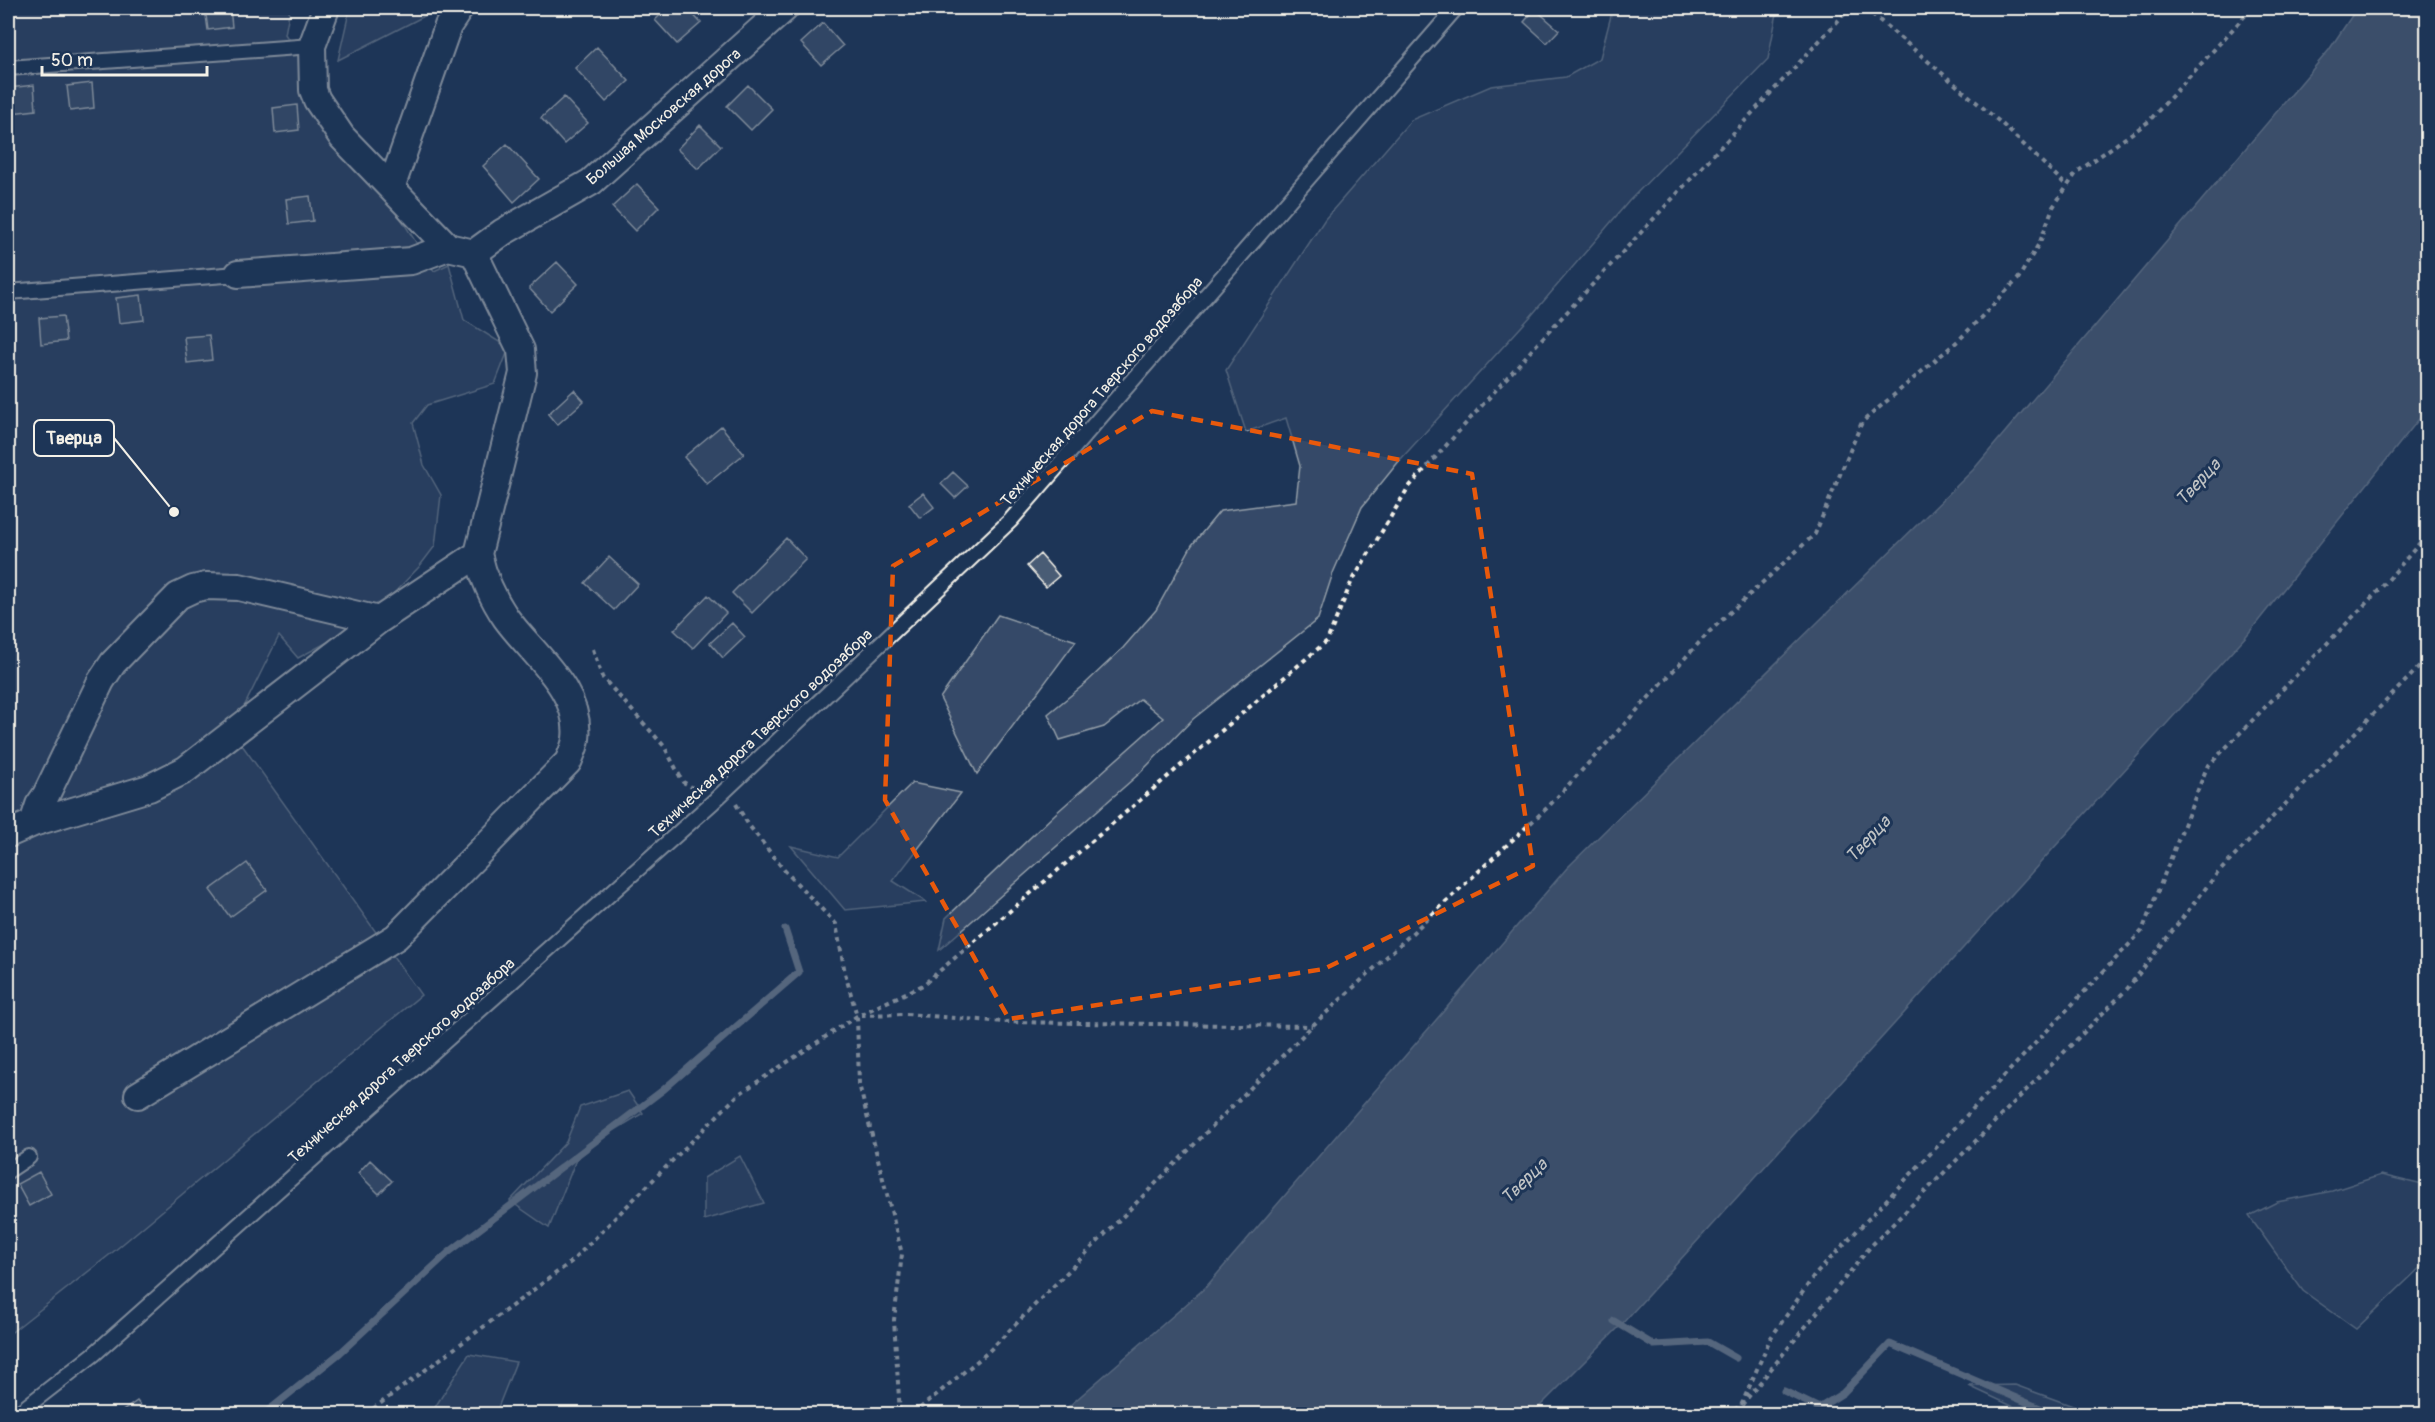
<svg xmlns="http://www.w3.org/2000/svg" width="2435" height="1422" font-family="Pangolin,sans-serif">
	<rect width="100%" height="100%" fill="#1d3557"/>
	<filter id="ink" filterUnits="userSpaceOnUse"><feTurbulence type="fractalNoise" baseFrequency=".0167" numOctaves="2"/><feDisplacementMap in="SourceGraphic" scale="12" xChannelSelector="R" yChannelSelector="G"/><feConvolveMatrix kernelMatrix="1 2 1 2 8 2 1 2 1" color-interpolation-filters="sRGB"/></filter>
	<g filter="url(#ink)">
		<path fill="#354a67" stroke="#949ea8" stroke-width="1.5" d="M8 8H290L285 34 434 271 449 264 464 320 509 348 495 384 427 405 413 423 424 465 441 495 435 546 419 567 367 621 298 658 279 636 232 731 421 995 113 1252 8 1335Z
			M350 8H440L338 60Z
			M1613 8H1778L1768 59 1629 201 1531 316 1400 460 1362 507 1333 573 1318 619 1193 719 1140 773 939 950 946 918 1055 814 1163 718 1140 699 1104 727 1060 740 1048 714 1086 683 1123 648 1156 610 1192 545 1220 511 1296 501 1300 466 1286 418 1246 432 1226 370 1325 219 1411 120 1491 86 1566 77 1600 58Z
			M998 615 1076 641 977 774 940 698Z
			M912 783 961 793 893 881 926 902 845 910 791 846 838 857Z
			M628 1091 643 1113 579 1152 549 1228 510 1201 566 1142 580 1107Z
			M740 1156 764 1203 704 1220V1178Z
			M2381 1175 2427 1186V1261L2356 1329 2303 1291 2249 1216 2277 1202 2332 1191Z
			M469 1354 516 1362 497 1410 435 1407Z
			M2015 1385 2095 1414H2029L1969 1386Z"/>
		<path fill="#5e6d82" stroke="#9aa2ab" stroke-width="1.5" d="M2357 8H2427V409L2247 635 1621 1325 1532 1414H1060L1206 1287 1567 868 1973 470 2329 50Z"/>
		<g fill="none" stroke-linecap="round" stroke-linejoin="round">
			<path stroke="#9aa2ab" stroke-width="7" d="M1614 1321 1654 1345 1708 1342 1736 1358
				M1784 1391 1819 1408 1843 1393 1890 1344 2054 1414
				M264 1414 340 1353 448 1253 663 1090 799 972 785 929"/>
		</g>
		<path fill="#485b74" stroke="#f4f1e8" stroke-width="1.5" d="M205 8H230L232 27 208 30Z
			M668 8H687L701 23 677 44 655 20Z
			M1535 9 1559 30 1547 43 1524 22Z
			M823 23 843 46 821 65 801 43Z
			M597 47 629 81 606 102 575 68Z
			M92 83 94 108 70 111 67 86Z
			M34 85 36 110 12 113 9 88Z
			M748 85 772 109 751 130 727 106Z
			M564 97 588 123 564 144 541 118Z
			M297 105 299 130 275 133 273 108Z
			M700 125 721 146 698 169 677 149Z
			M507 144 539 179 514 202 483 166Z
			M637 184 659 207 635 231 612 207Z
			M310 196 313 221 289 224 286 199Z
			M557 262 578 284 550 311 529 288Z
			M141 295 144 320 119 323 116 298Z
			M8 316 12 341 8 342Z
			M63 316 66 341 41 344 39 318Z
			M209 335 212 360 187 363 184 337Z
			M574 390 584 401 557 425 548 414Z
			M721 426 744 454 707 484 684 457Z
			M953 472 968 486 955 498 941 484Z
			M923 493 934 507 920 518 909 504Z
			M786 538 806 559 752 613 732 593Z
			M1040 554 1059 576 1046 587 1027 566Z
			M609 557 638 584 614 610 585 583Z
			M708 595 726 613 693 648 674 630Z
			M732 623 745 637 723 658 710 643Z
			M247 863 267 890 230 917 210 890Z
			M370 1160 392 1181 379 1194 358 1173Z
			M39 1172 51 1194 29 1206 17 1184Z
			M137 1401 147 1414H122L120 1413Z"/>
		<g fill="none" stroke-linecap="round" stroke-linejoin="round">
			<defs>
				<path id="service" d="M8 68 312 46
					M8 292 238 274
					M8 1171 29 1157
					M17 1414 93 1355 713 802 1010 521 1456 8"/>
				<path id="minor" d="M391 188 448 26 460 8
					M474 253 503 232 591 182 785 8
					M238 274 411 261 448 247 342 137 317 100 313 90 312 46 326 8
					M33 823 149 788 185 770 379 620
					M8 834 33 823 39 805 46 795 101 681 113 663 178 596 193 589 206 586 239 587 379 620 478 554 523 373 521 350 474 253 448 247
					M138 1095 396 937 568 762C571 755 575 747 576 739 582 690 531 653 506 618 493 599 483 576 478 554"/>
			</defs>
			<use href="#service" stroke="#f4f1e8" stroke-width="18"/>
			<use href="#minor" stroke="#f4f1e8" stroke-width="30"/>
			<path stroke="#f4f1e8" stroke-width="4" stroke-dasharray="4.5 4.5" stroke-linecap="butt" d="M1865 8 2001 123 2067 186
				M593 649 602 677 664 746 683 782 700 792
				M736 804 748 824 784 870 836 924 845 973 857 1016 859 1084 902 1254 894 1320 900 1414
				M861 1015 906 1014 1004 1022 1312 1026
				M366 1414 571 1262 739 1094 857 1016 923 985 1327 641 1351 583 1408 488 1538 343 1850 8
				M913 1414 987 1353 1312 1026 1549 806 1709 632 1815 534 1862 422 1959 340 2018 279 2040 242 2053 207 2077 172 2148 122 2252 8
				M1726 1414 1741 1406 1871 1246 2127 989 2216 875 2428 658
				M1740 1414 1741 1406 1770 1339 1814 1276 2142 931 2207 767 2382 587 2424 538 2428 539"/>
			<use href="#service" stroke="#1d3557" stroke-width="14"/>
			<use href="#minor" stroke="#1d3557" stroke-width="26"/>
		</g>
	</g>
	<path d="M0 0H2435V1422H0ZM1152 411 1472 474 1533 866 1324 969 1009 1019 885 800 893 566Z" fill="#1d3557" fill-opacity=".55" fill-rule="evenodd"/>
	<path fill="none" stroke="#e8590c" stroke-width="4.5" stroke-dasharray="12 8" stroke-linejoin="round" d="M1152 411 1472 474 1533 866 1324 969 1009 1019 885 800 893 566Z"/>
	<g text-anchor="middle" stroke-width="6" stroke-linejoin="round" paint-order="stroke">
		<g font-size="16" fill="#f4f1e8" stroke="#1d3557">
			<text transform="translate(663 116) rotate(-41)" y="6">Большая Московская дорога</text>
			<text transform="translate(1101 391) rotate(-49)" y="6">Техническая дорога Тверского водозабора</text>
			<text transform="translate(760 733) rotate(-43)" y="6">Техническая дорога Тверского водозабора</text>
			<text transform="translate(401 1060) rotate(-42)" y="6">Техническая дорога Тверского водозабора</text>
		</g>
		<g font-size="18" font-style="italic" fill="#c0c3c4" stroke="#1d3557">
			<text transform="translate(2198 482) rotate(-47)" y="6">Тверца</text>
			<text transform="translate(1868 839) rotate(-47)" y="6">Тверца</text>
			<text transform="translate(1524 1181) rotate(-44)" y="6">Тверца</text>
		</g>
	</g>
	<path fill="none" stroke="#f4f1e8" stroke-width="2" d="M174 512L114 438"/>
	<circle fill="#f4f1e8" stroke="#1d3557" stroke-width="2" cx="174" cy="512" r="6"/>
	<rect fill="#1d3557" stroke="#f4f1e8" stroke-width="2" x="34" y="420" width="80" height="36" rx="6"/>
	<g font-size="18" text-anchor="middle" font-weight="bold" fill="#f4f1e8">
		<text x="74" y="444">Тверца</text>
	</g>
	<rect width="2435" height="1422" fill="none" stroke="#1d3557" stroke-width="30"/>
	<rect x="15" y="15" width="2405" height="1392" fill="none" stroke="#f4f1e8" stroke-width="2" filter="url(#ink)"/>
	<path d="M42 66v9h165v-9" fill="none" stroke="#f4f1e8" stroke-width="3"/>
	<text x="51" y="66" font-size="18" fill="#f4f1e8" stroke="#1d3557" stroke-width="4.5" paint-order="stroke">50 m</text>
</svg>
